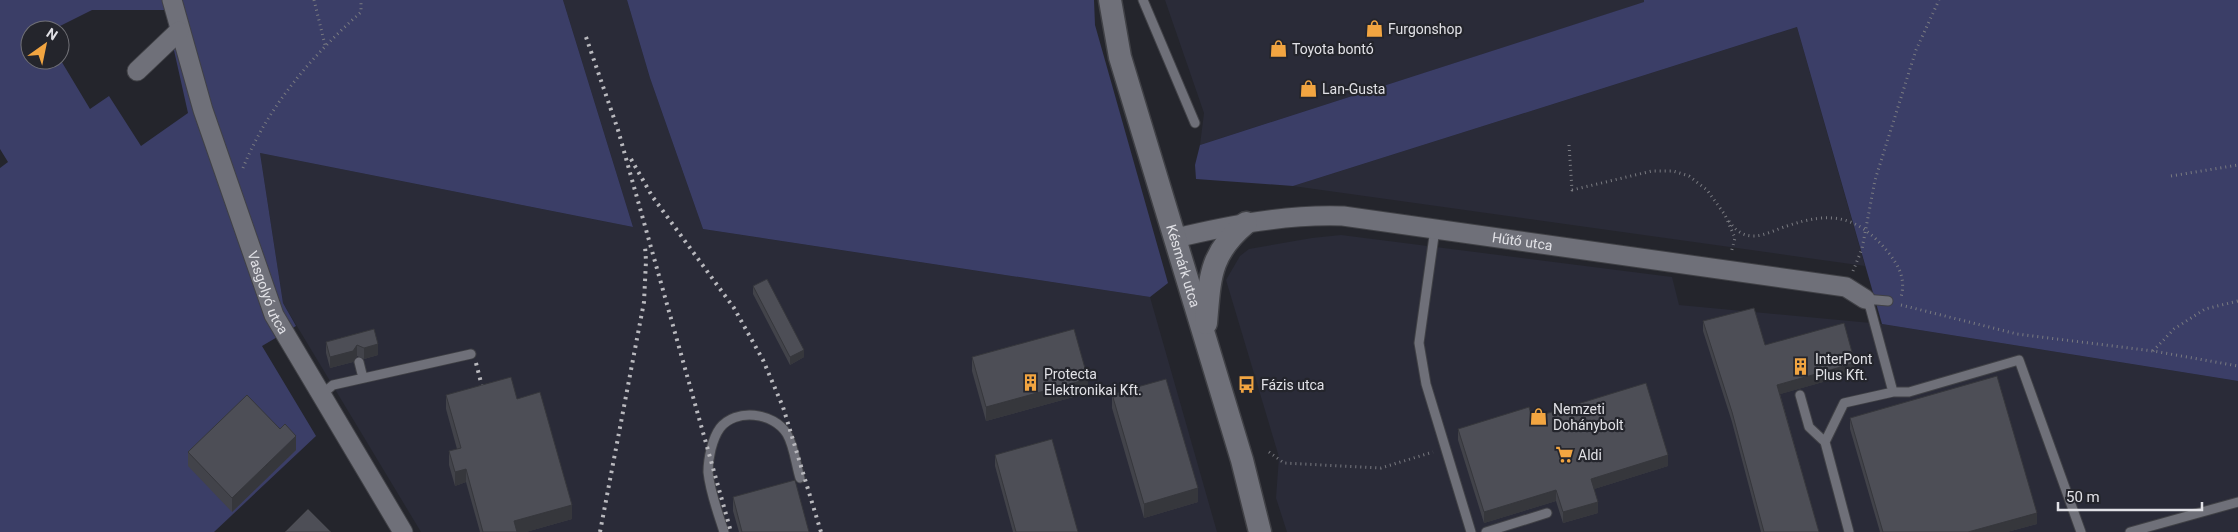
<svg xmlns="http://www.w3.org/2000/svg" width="2238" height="532" font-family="Roboto,sans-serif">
	<rect width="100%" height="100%" fill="#24252c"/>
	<path fill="#2a2b38" d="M563 0H627L650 78 703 229 1150 297 1217 532H421L283 303 260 153 633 227Z
		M1165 0H1644L1645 2 1200 145 1204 113Z
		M1797 27 1865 266 1293 186Z
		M1341 235 1672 277 1679 305 1882 324 2238 381V532H1287L1276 498 1279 457 1226 280 1240 256 1249 249 1312 238Z"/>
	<path fill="#3b3e67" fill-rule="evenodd" d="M0 0H563L633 227 260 153 283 303 296 326 262 346 316 436 214 532H0V168L8 162 0 149ZM92 10H165L188 113 141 146 109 96 90 109 60 59 30 60V30H52Z
		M627 0H1094L1095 25 1168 283 1150 297 703 229 650 78Z
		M1644 0H2238V381L1882 324 1797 27 1293 186 1196 179 1195 165 1200 145 1644 2Z"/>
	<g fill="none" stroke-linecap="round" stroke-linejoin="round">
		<defs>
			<path id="service" d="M1143 0 1195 123
				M1435 229 1419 343 1426 384 1471 532
				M1865 299 1888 301
				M359 362 363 378
				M1893 392H1909L2019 360 2081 532
				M321 395 333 385 471 354
				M1800 395 1809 427 1825 442
				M724 532C718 513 710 492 708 472 708 459 712 439 720 428 735 408 774 412 787 434 794 446 796 465 800 478
				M1486 532 1547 513
				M1849 532 1825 442 1844 403 1893 392 1870 307 1865 299
				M2130 532 2238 502"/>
			<g id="minor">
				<path id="s1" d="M172 0 203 110 274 315 403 532"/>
				<path d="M137 71 179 31"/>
				<path id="s2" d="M1176 238C1231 225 1286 214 1343 216L1846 287 1865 299"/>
			</g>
			<g id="tertiary">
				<path id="s3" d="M1110 0 1120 57 1242 460 1260 532"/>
				<path d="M1206 323C1210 278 1209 254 1246 223"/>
			</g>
		</defs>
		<use href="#service" stroke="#404146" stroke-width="11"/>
		<use href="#minor" stroke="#404146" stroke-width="21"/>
		<use href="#tertiary" stroke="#404146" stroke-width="25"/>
		<path stroke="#7a7b81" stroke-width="3" stroke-dasharray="1 4" stroke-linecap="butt" d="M314 0 325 45
			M1569 145 1572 190 1652 171H1673L1689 176 1707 190 1725 215 1735 238 1731 253
			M243 168C268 106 312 56 361 12V0
			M2171 176 2238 165
			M1729 221C1735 230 1742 236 1754 236 1764 236 1777 229 1787 226 1831 211 1857 215 1888 252 1899 266 1906 279 1901 297
			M1853 271 1862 249 1875 180 1916 50 1939 0
			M1901 305 2017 334 2153 351 2238 366
			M2153 351 2174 329 2205 309 2238 301
			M1269 452 1284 463 1381 468 1433 452"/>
		<use href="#service" stroke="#6f7079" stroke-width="9"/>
		<use href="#minor" stroke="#6f7079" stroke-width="19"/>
		<use href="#tertiary" stroke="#6f7079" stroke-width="22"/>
		<path stroke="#b9b9be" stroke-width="4" stroke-dasharray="2.5 5" stroke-linecap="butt" d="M586 37 618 130 731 532
			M631 159 652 196 734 308 763 360 783 407 821 532
			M476 363 485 398
			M600 532 644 302 646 261 645 246"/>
	</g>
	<path fill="#42434a" d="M753 286 804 357 790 365 753 294Z
		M1703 321 1765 345 1855 373 1780 394 1819 532H1761L1732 422 1703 331Z
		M374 329 378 355 364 359 357 356 353 362 330 368 326 353V342Z
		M972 357 1088 393 986 421 972 371Z
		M1112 394 1198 502 1144 518 1112 408Z
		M446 395 517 399 572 519 526 532H480L466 482 455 486 449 465V451L457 449 446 409Z
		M1532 418 1668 466 1594 489 1598 513 1563 523 1556 501 1484 523 1458 440V429Z
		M1850 418 2037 524 2007 532H1880L1850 429Z
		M296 450 232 512 188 466V452Z
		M995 455 1078 532H1013L995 466Z
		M733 497 809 532H739L733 511Z"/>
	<path fill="#36373c" d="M378 344V355L364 359V348Z
		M357 345V356L353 362 330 368V357Z
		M804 350V357L790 365V357Z
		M1855 363V373L1777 395V385Z
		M1088 379V393L986 421V407Z
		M296 436V450L232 512V498Z
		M1668 455V466L1591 490V479Z
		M466 469V482L455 486V472Z
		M1198 488V502L1144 518V504Z
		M1556 490V501L1484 523V512Z
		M1598 502V513L1563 523V512Z
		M572 505V519L526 532H514V521Z
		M2037 513V524L2007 532H1968Z"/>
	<path fill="#4d4e56" stroke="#36373c" d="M767 279 804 350 790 357 753 286Z
		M1754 308 1765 345 1844 323 1855 363 1777 385 1819 532H1764L1732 412 1703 321Z
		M374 329 378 344 364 348 357 345 353 351 330 357 326 342Z
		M1074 329 1088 379 986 407 972 357Z
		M1997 376 2037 513 1968 532H1883L1850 418Z
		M511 377 517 399 540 392 572 505 514 521 517 532H483L466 469 455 472 449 451 461 448 446 395Z
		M1166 379 1198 488 1144 504 1112 394Z
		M1646 383 1668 455 1591 479 1598 502 1563 512 1556 490 1484 512 1458 429 1529 407 1532 418Z
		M247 395 280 429 285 424 296 436 232 498 188 452Z
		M1052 439 1078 532H1016L995 455Z
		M795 480 809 532H742L733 497Z
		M308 509 331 532H285Z"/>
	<defs>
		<symbol id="shop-bare" viewBox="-9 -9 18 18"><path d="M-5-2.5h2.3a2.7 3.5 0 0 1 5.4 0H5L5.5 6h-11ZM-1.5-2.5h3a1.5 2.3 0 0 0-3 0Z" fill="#f2a541" stroke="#24252c" stroke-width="2.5" paint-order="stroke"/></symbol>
		<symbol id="building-bare" viewBox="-9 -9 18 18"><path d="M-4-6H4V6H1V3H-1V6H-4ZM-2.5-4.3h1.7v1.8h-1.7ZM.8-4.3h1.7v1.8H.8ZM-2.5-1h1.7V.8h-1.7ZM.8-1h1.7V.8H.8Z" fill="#f2a541" stroke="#24252c" stroke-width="2.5" paint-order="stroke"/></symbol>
		<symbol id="bus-bare" viewBox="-9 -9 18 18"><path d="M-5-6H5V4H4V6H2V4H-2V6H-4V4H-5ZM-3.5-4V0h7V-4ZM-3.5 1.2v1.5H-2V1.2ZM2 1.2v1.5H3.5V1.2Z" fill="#f2a541" stroke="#24252c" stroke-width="2.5" paint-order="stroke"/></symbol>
		<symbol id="supermarket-bare" viewBox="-9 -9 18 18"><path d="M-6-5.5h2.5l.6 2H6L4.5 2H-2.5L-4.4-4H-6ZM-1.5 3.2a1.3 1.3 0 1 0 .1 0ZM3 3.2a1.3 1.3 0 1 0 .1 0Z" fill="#f2a541" stroke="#24252c" stroke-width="2.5" paint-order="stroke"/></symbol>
	</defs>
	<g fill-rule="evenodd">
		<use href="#shop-bare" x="1362" y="16" width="25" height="25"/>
		<use href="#shop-bare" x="1266" y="36" width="25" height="25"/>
		<use href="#shop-bare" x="1296" y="76" width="25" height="25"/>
		<use href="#building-bare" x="1788" y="354" width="25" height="25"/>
		<use href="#building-bare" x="1018" y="370" width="25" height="25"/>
		<use href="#bus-bare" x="1234" y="372" width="25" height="25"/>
		<use href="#shop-bare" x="1526" y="404" width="25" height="25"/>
		<use href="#supermarket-bare" x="1552" y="442" width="25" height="25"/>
	</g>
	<g text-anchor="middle" stroke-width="4.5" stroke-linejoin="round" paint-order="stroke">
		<g font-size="14" fill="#e1e1e6" stroke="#24252c" text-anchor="start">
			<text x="1388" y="34">Furgonshop</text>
			<text x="1292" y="54">Toyota bontó</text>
			<text x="1322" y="94">Lan-Gusta</text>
			<text x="1815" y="364">InterPont<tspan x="1815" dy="16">Plus Kft.</tspan></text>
			<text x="1044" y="379">Protecta<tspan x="1044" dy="16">Elektronikai Kft.</tspan></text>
			<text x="1261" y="390">Fázis utca</text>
			<text x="1553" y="414">Nemzeti<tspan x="1553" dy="16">Dohánybolt</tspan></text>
			<text x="1578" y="460">Aldi</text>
		</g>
		<g font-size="14" fill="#e1e1e6" stroke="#24252c">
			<text dy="5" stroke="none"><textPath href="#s2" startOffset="350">Hűtő utca</textPath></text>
			<text dy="5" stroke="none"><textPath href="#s3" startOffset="276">Késmárk utca</textPath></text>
			<text dy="5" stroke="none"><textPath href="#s1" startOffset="308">Vasgolyó utca</textPath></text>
		</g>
	</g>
	<g transform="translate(45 45) rotate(33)"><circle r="24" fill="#24252c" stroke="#707076"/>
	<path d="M0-4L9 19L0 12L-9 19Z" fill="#f2a541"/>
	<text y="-8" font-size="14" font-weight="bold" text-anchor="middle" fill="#e1e1e6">N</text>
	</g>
	<path d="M2058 502v8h144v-8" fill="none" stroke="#e1e1e6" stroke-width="2.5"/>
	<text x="2066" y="502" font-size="15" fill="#e1e1e6" stroke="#24252c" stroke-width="4" paint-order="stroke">50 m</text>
</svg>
